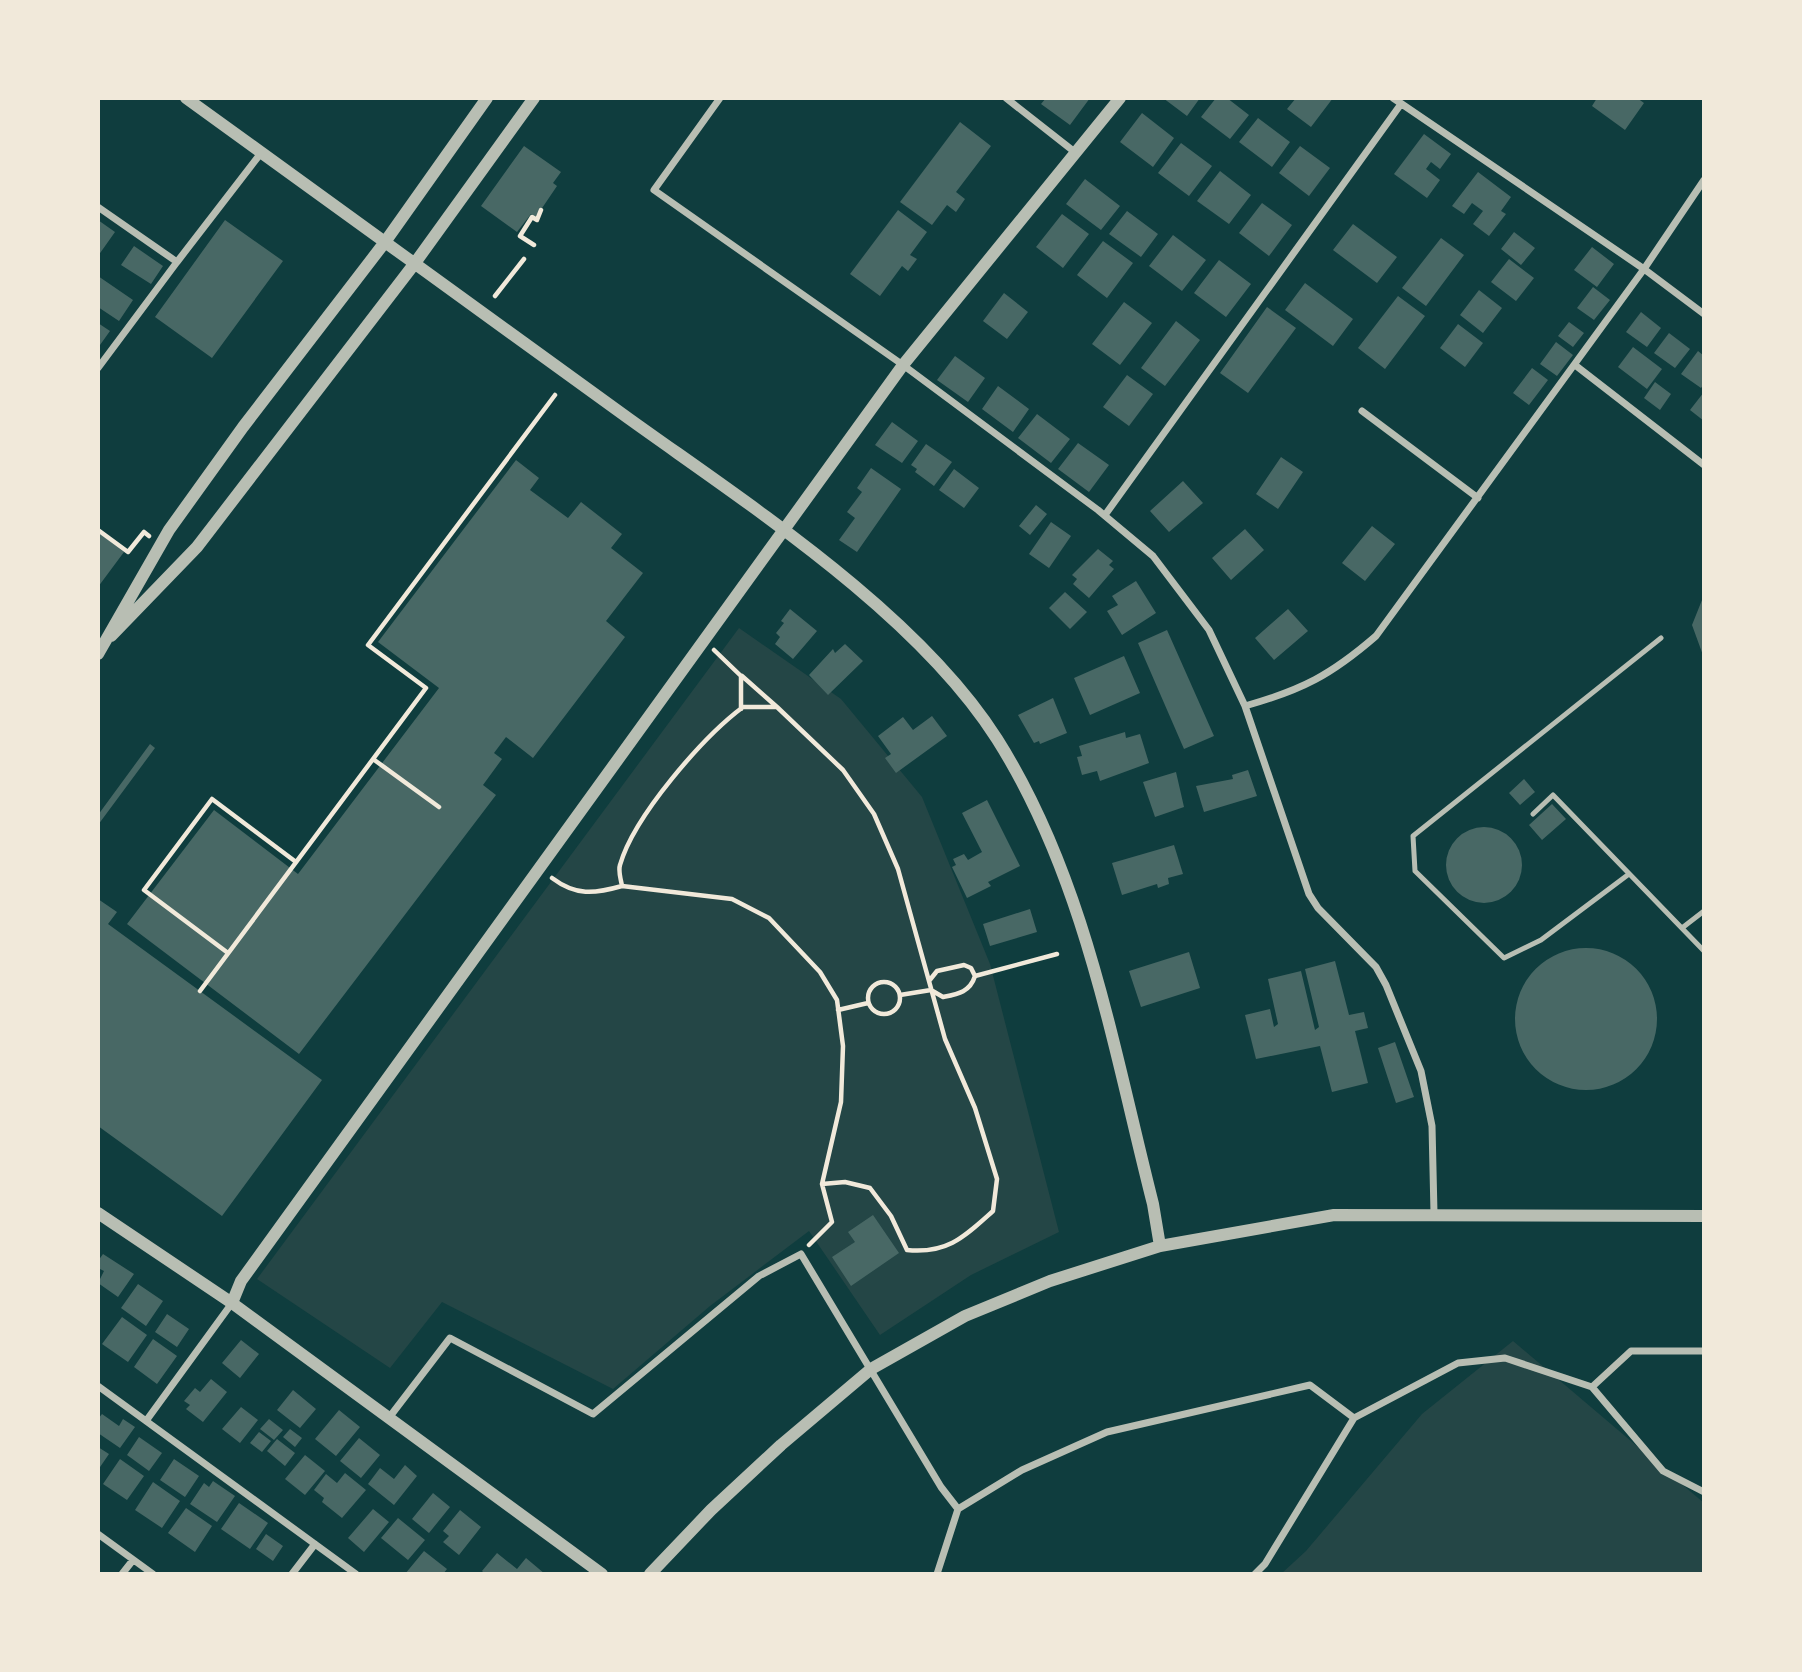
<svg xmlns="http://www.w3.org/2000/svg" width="1802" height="1672" font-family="'Crimson Pro',serif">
	<rect width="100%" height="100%" fill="#0f3d3e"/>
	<path fill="#244646" d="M739 628 841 699 922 797 990 964 1059 1232 971 1275 880 1335 809 1231 710 1306 613 1389 442 1302 390 1368 257 1279Z
		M1513 1341 1704 1503V1574H1281L1306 1551 1422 1414Z"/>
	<path fill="#486865" d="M1046 98H1090L1070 125 1041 104Z
		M1163 98H1200L1187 116Z
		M1216 98H1227L1249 115 1230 139 1201 117Z
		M1296 98H1333L1311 127 1287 109Z
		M1597 98H1637L1644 103 1625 130 1592 106Z
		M1142 113 1174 138 1153 167 1120 142Z
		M1258 118 1290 142 1272 167 1239 142Z
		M960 122 991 146 956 192 965 199 956 212 947 205 932 225 900 202Z
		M1424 134 1451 154 1440 169 1431 162 1426 169 1440 180 1427 198 1394 174Z
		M1181 143 1212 166 1189 196 1158 173Z
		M524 146 561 172 553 183 557 186 536 217 531 214 517 232 481 206Z
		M1300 146 1330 168 1309 196 1279 173Z
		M1220 171 1251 195 1229 224 1197 201Z
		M1478 172 1511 197 1501 211 1506 214 1489 236 1473 224 1483 211 1472 203 1464 214 1452 206Z
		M1085 179 1120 206 1101 230 1066 204Z
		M1262 203 1292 225 1269 256 1239 233Z
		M898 210 927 232 910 255 917 259 908 271 902 266 880 296 850 274Z
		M1127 211 1158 234 1141 257 1109 234Z
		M1062 214 1089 234 1063 268 1036 247Z
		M98 220 115 232 98 256Z
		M225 220 283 261 212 358 155 317Z
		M1353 224 1397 257 1377 283 1333 250Z
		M1514 232 1535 248 1521 265 1501 249Z
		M1173 235 1206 260 1182 291 1149 266Z
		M1441 238 1464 255 1426 306 1402 288Z
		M1103 241 1133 263 1107 298 1077 275Z
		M134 246 163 266 151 284 121 265Z
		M1592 247 1614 264 1597 287 1574 270Z
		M1509 259 1534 278 1516 301 1491 282Z
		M1219 260 1251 284 1226 317 1194 293Z
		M98 276 133 300 119 321 98 307Z
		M1305 283 1353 319 1333 346 1285 310Z
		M1593 287 1610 300 1594 320 1577 308Z
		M1479 290 1502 308 1483 333 1460 315Z
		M1004 293 1028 312 1007 339 983 321Z
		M1398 296 1425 316 1385 369 1358 348Z
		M1124 302 1152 323 1120 365 1092 344Z
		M1267 307 1296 328 1248 393 1220 373Z
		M1641 312 1661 328 1647 347 1626 332Z
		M1176 321 1200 340 1165 386 1141 368Z
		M1569 322 1584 333 1573 347 1558 336Z
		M98 323 110 331 100 345 98 344Z
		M1458 324 1483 343 1465 367 1440 348Z
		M1669 333 1690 349 1675 368 1654 353Z
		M1556 342 1573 355 1557 376 1540 364Z
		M1633 347 1662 369 1647 389 1618 367Z
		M1698 351 1704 356V384L1701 388 1681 374Z
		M955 356 985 378 968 402 937 380Z
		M1532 368 1548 380 1529 405 1513 393Z
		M1127 375 1153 394 1129 426 1103 407Z
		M1655 382 1671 394 1660 410 1644 398Z
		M998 386 1029 409 1013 432 982 409Z
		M1704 392V421L1690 410Z
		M1037 414 1070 439 1051 463 1018 438Z
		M892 422 918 441 902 463 875 445Z
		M1078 443 1109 465 1089 492 1058 469Z
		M926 444 952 462 934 486 915 472 917 469 911 465Z
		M1281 457 1303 472 1278 509 1256 494Z
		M516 460 539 478 530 490 568 518 581 502 622 534 611 548 643 573 606 621 625 637 533 758 506 737 494 753 502 759 483 785 496 795 299 1054 127 924 214 810 298 874 439 688 378 642Z
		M871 468 901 489 857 552 839 540 855 518 847 512 862 492 857 488Z
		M954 469 979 488 964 508 939 490Z
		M1183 481 1203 503 1169 532 1150 511Z
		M1036 505 1047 514 1030 535 1019 526Z
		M1051 522 1071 536 1049 568 1029 554Z
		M1372 526 1395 544 1365 581 1342 563Z
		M1245 529 1264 550 1231 580 1212 558Z
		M98 532 124 552 98 587Z
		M1098 549 1113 561 1109 565 1114 569 1089 598 1073 584 1077 579 1072 575Z
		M1136 581 1156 613 1122 635 1107 611 1118 605 1112 596Z
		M1065 592 1087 612 1070 629 1049 608Z
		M1704 595V658L1692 625Z
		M790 609 817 631 793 659 775 644 780 637 776 633 784 623 781 621Z
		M1288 609 1308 631 1274 660 1255 638Z
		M1167 630 1214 736 1184 749 1138 643Z
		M845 644 863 661 828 695 809 675 833 649 835 653Z
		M1124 656 1140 693 1090 715 1074 678Z
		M1053 698 1067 733 1040 744 1039 741 1034 743 1018 715Z
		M932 716 947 736 896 773 885 758 891 754 878 736 903 717 913 730Z
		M1125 732 1126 738 1140 734 1149 763 1100 781 1097 771 1082 775 1077 757 1082 756 1079 746Z
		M150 744 155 748 98 825V815Z
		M1248 770 1257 796 1204 812 1196 786 1233 779 1232 775Z
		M1176 772 1184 807 1155 817 1143 782Z
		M1524 779 1535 792 1520 805 1509 793Z
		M987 800 1020 866 988 882 991 886 967 898 952 867 956 865 953 859 964 854 968 860 982 852 962 813Z
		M1552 804 1566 819 1542 840 1529 825Z
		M1446 865a38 38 0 1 1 76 0a38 38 0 1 1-76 0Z
		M1174 845 1183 874 1168 878 1169 884 1158 888 1157 884 1122 895 1112 863Z
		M98 899 117 912 108 924 322 1080 222 1216 98 1126Z
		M1030 909 1037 932 990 946 983 924Z
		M1515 1019a71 71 0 1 1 142 0a71 71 0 1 1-142 0Z
		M1189 952 1200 988 1141 1007 1129 971Z
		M1335 961 1349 1015 1364 1012 1368 1028 1355 1031 1368 1083 1332 1092 1320 1046 1256 1059 1245 1015 1270 1009 1274 1027 1278 1024 1268 979 1301 971 1315 1030 1319 1027 1305 969Z
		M1395 1042 1414 1097 1396 1103 1378 1048Z
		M873 1215 899 1253 851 1286 832 1257 855 1242 848 1232Z
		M103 1254 134 1274 118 1297 98 1283 104 1271 98 1268V1261Z
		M138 1284 163 1301 146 1326 121 1308Z
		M167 1314 189 1329 177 1347 155 1332Z
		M122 1317 147 1335 128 1362 102 1344Z
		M153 1339 177 1356 157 1384 134 1367Z
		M241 1340 259 1354 240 1378 222 1363Z
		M211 1379 227 1392 203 1422 186 1409 190 1405 184 1401 195 1388 200 1392Z
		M293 1390 316 1409 300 1428 277 1410Z
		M241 1407 258 1420 240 1443 222 1429Z
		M339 1410 360 1427 336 1456 315 1439Z
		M102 1414 119 1426 123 1419 135 1427 120 1448 98 1433V1419Z
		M269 1419 283 1430 274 1440 260 1429Z
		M290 1429 302 1438 295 1447 283 1437Z
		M259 1432 271 1441 262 1452 250 1443Z
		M139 1437 162 1453 149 1471 127 1455Z
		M359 1438 380 1455 361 1478 340 1461Z
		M277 1439 295 1453 285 1466 267 1451Z
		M98 1447 109 1454 98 1470Z
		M305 1455 325 1471 305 1495 285 1479Z
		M120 1459 144 1476 127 1500 103 1484Z
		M174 1459 199 1476 185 1497 160 1480Z
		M405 1465 417 1476 394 1505 368 1484 380 1468 394 1479Z
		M345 1473 366 1490 342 1518 322 1502 324 1498 314 1490 326 1474 337 1483Z
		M213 1481 235 1496 217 1522 190 1504 204 1483 209 1487Z
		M153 1482 180 1501 162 1528 135 1510Z
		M433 1493 450 1507 429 1533 412 1519Z
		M239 1503 268 1523 250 1549 221 1529Z
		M186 1508 212 1526 195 1552 168 1533Z
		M373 1509 389 1522 364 1552 348 1538Z
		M460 1510 481 1527 459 1555 443 1542 449 1536 443 1531Z
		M398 1518 425 1540 408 1560 381 1538Z
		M266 1534 283 1546 273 1561 256 1549Z
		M424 1551 447 1569 443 1574H405Z
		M497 1553 517 1569 526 1558 545 1574H485L482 1571Z"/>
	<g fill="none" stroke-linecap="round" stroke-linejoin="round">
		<path stroke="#f1e9da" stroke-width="4.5" d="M534 245 520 236 532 217 537 220 541 210
			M495 296 524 259
			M98 530 128 552 144 532 149 536
			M714 650 741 676V709
			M742 676 777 707
			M743 707H777L843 770 874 814 898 869 945 1039 975 1108 997 1179 993 1211C965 1236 948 1254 907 1250L891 1216 870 1188 845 1182 822 1184 841 1102 843 1046 837 1000 820 972 769 918 732 899 622 886C621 880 618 871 620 865 634 816 703 737 743 707Z
			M373 759 439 807
			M552 878C576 896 594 894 622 886
			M228 953 144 890 212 799 296 862
			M929 981 937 971 964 965 971 968 975 976
			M868 998a16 16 0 1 1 32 0a16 16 0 1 1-32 0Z
			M200 991 426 688 368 645 555 395
			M900 995 931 990 943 997C958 994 970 992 975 976L1057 954
			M838 1010 868 1003
			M809 1245 832 1222 822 1184"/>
		<path stroke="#b8beb3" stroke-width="5" d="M1533 814 1553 795 1704 951
			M1629 874 1541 940 1504 958 1415 871 1413 836 1661 638
			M1682 928 1704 911"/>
		<path stroke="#b8beb3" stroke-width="7" d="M720 98 654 190 903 365 1098 510 1153 556 1209 630 1245 706 1309 894 1318 908 1376 967 1386 985 1421 1071 1432 1126 1434 1213
			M1006 98 1076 153
			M1393 98 1644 269 1704 314
			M98 207 177 262 98 368
			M177 262 261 153
			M1575 365 1704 465
			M1362 411 1478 498
			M1105 515 1401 104
			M1245 706C1302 690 1331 675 1376 636L1644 269 1704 180
			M98 1386 356 1574
			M1592 1387 1631 1351H1704
			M388 1419 450 1338 593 1414 759 1276 801 1254 941 1487 958 1509
			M146 1421 232 1303
			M98 1534 153 1574
			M122 1574 133 1560
			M292 1574 315 1544
			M937 1574 958 1509 1022 1470 1107 1432 1310 1385 1354 1418
			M1255 1574 1265 1564 1354 1418 1458 1363 1505 1358 1592 1387 1663 1471 1704 1492"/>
		<path stroke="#b8beb3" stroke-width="12" d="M186 98C333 205 481 311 628 418 749 505 917 613 997 739 1085 878 1113 1047 1153 1204L1160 1246
			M111 636 197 547 415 263 534 98
			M98 654 169 530 243 427 385 242 487 98
			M98 1213 232 1303 602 1574
			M232 1303 241 1281 903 365 1120 98
			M650 1574 711 1510 781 1445 871 1369 965 1316 1050 1281 1160 1246 1334 1215 1704 1216"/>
	</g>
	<rect width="1802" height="1672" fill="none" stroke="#f1e9da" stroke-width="200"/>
</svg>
